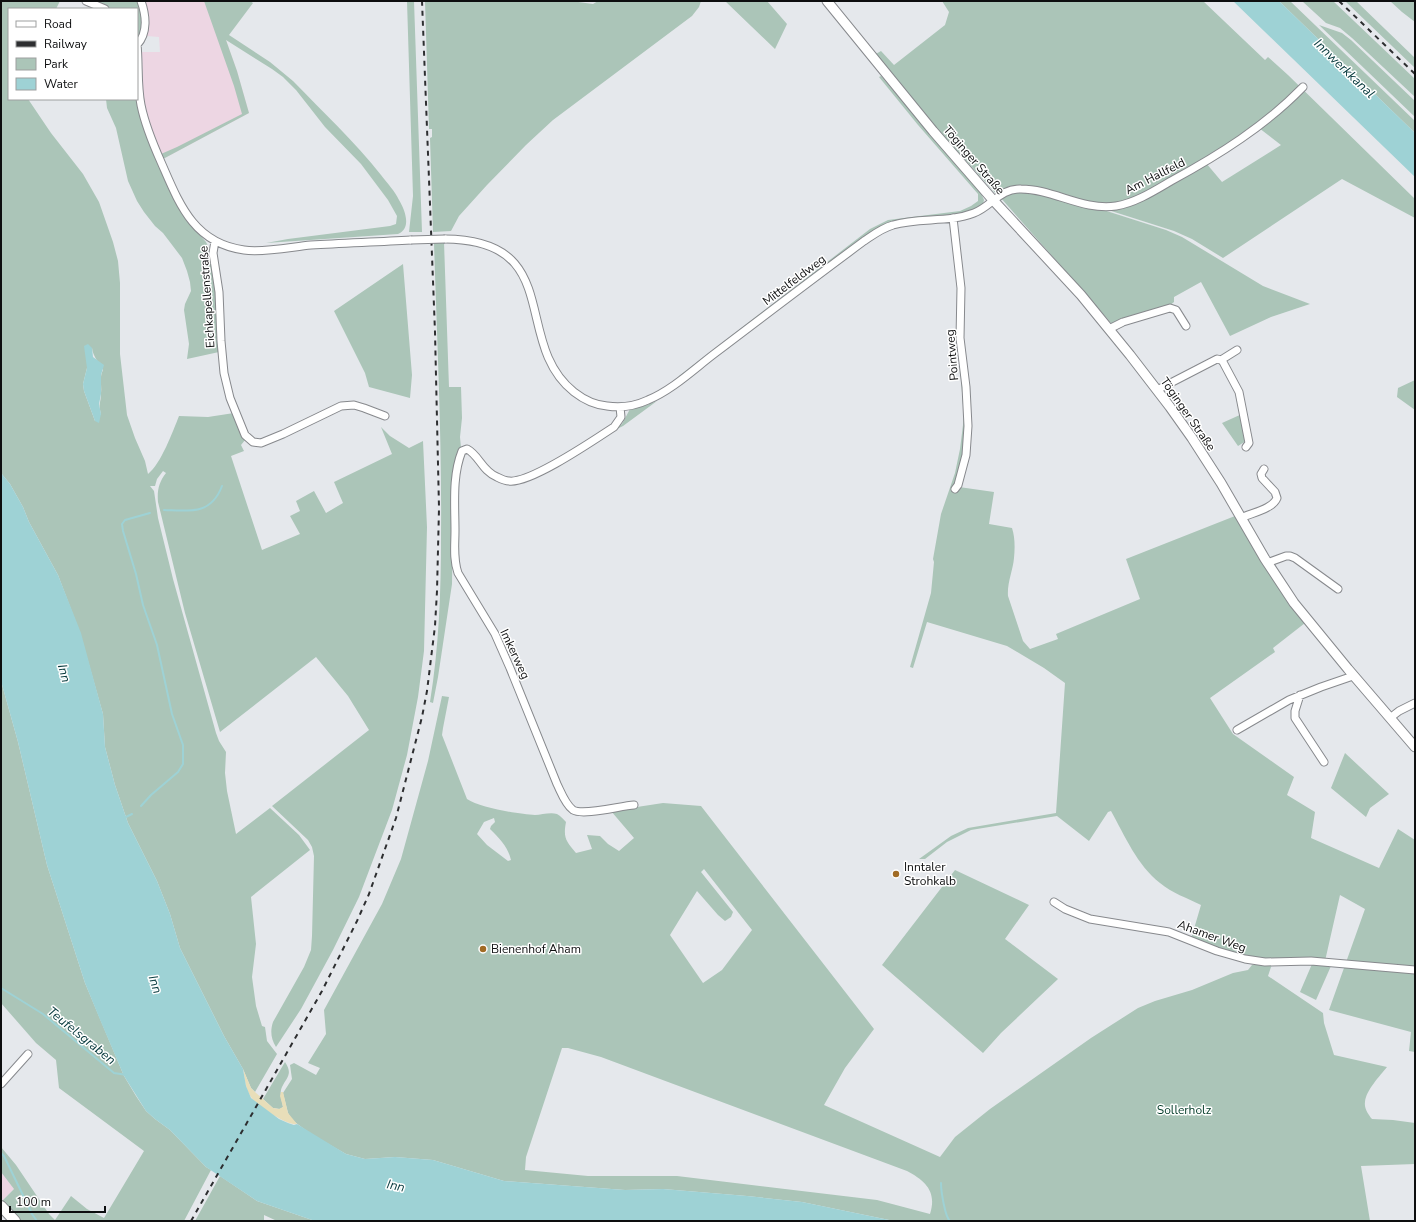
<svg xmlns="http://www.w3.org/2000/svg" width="1416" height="1222" font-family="'Nunito Sans',sans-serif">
	<rect width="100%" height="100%" fill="#e5e8ec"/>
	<path fill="#edd6e3" d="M145 1H212L237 71 249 113 163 159 145 112 143 90 142 52H160L159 37 147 36V18Z
		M1 1172 14 1189 2 1201 1 1200Z"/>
	<path fill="#abc5b8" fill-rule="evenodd" d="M1 1H60L56 9H9V99H28L51 133 83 174 99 202 113 242 118 261 120 283V354L127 415 135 438 145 461 148 474C161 464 173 431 179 416L208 417 234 413 245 440 241 445 244 451 231 456 262 550 300 534 290 516 300 511 296 501 314 491 326 513 343 503 334 482 392 454 381 427 390 436 409 448 423 441 427 527 424 651 418 697 407 755 392 810 359 897 333 950 301 1009 276 1047C271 1039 270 1031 273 1022L304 967 311 950 312 936 314 856 312 847 308 840 272 806 369 730 348 696 316 657 220 732 185 613 158 502C157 490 159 482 166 473L163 471 157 479 155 486H150L154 491 158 518 173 579 216 733 219 741 226 752 225 773 227 791 236 834 270 808 299 835 310 850 251 897 256 944 252 977 256 1006 262 1026 265 1027 267 1041 277 1054 255 1092 251 1088 243 1069 224 1036 180 948 170 914 157 881 128 823 115 785 105 747 103 714 80 633 58 575 29 522 23 507 10 484 1 473ZM92 348C93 357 99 362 103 370 99 378 102 385 101 393 101 403 98 403 101 414L95 421 84 391 83 384Z
		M94 1H139L143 21 140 36 137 35V9H110Z
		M204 1H250L253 3 229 35 270 62 293 81C323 112 355 142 381 175 387 183 395 191 399 200 405 210 412 228 398 234L266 243 288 239 390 226 396 224 397 216 388 200 361 164 325 127 296 90 283 77 272 69 226 40 237 71 249 113 163 159 161 154 177 147 242 114 234 86Z
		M407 1H414L422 232H409L413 196Z
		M425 1H571L593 4 598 1H701L699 7 692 16 553 120 526 145 487 185 459 216 451 231 433 232 430 138 432 137V129H429Z
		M725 1H767L787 24 775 49Z
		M942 1H1203L1265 60 1268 57 1288 75 1415 199V218L1342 179 1223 258 1192 239 1174 231 1105 209 1122 206 1206 163 1222 182 1281 145 1259 128 1143 195 1116 204 1089 203 1039 189 997 195 922 112 874 55 881 51 894 65 945 25 949 12Z
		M1279 1H1290L1415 121V133Z
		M1302 1H1333L1415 79V97L1352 38 1340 28 1326 23Z
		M1345 1H1356L1415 58V68Z
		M1390 1H1415V22L1402 12Z
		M1319 25 1342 33 1351 40 1415 101V117Z
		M881 76 981 193 984 200 983 204 975 210 953 215 894 222 680 377 679 376 870 229 888 220 960 211 971 206 978 201V194L918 125 879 77Z
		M106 99H137L191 225 206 242 210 250 215 266 219 352 187 359 189 344 184 310 185 304 191 291 190 282 187 271 182 258 163 233 155 226 144 212 137 201 128 181 116 128 107 108Z
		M1023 190 1091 206 1166 230 1182 237 1263 286 1310 304 1271 317 1230 336 1201 282 1174 297V302L1169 306 1112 324 1000 197Z
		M444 242 449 387H461L462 418 460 437 461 448 454 466 452 584 438 677 433 703 430 702C439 647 441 592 441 536 442 438 437 341 434 243Z
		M403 264 412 375 410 398 369 387 365 373 334 311Z
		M958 343 965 397 966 428 959 487 994 492 989 524 1012 528C1015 537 1015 548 1014 558 1013 570 1007 583 1008 596L1023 641 1030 649 1058 639 1056 634 1140 599 1126 559 1235 516 1274 581 1305 623 1273 648 1275 652 1210 698 1233 734 1294 777 1287 795 1315 812 1311 838 1379 868 1398 829 1415 840V1052L1409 1051 1411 1032 1329 1010 1365 909 1340 895 1325 961 1248 959 1191 939 1201 905C1187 898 1172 893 1160 883 1137 865 1125 836 1111 811L1108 812 1089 841 1057 816 971 830 947 842 925 859H919L951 836 968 828 1056 813 1065 683 1044 668 1007 646 927 622 913 668 910 667 931 593 934 562 933 559 941 514 955 473 960 449 964 417Z
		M1415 380V410L1397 397 1398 388Z
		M657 401 623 426 613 431 622 424 630 409 647 405Z
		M1242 414 1246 441 1238 446 1222 423Z
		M1 681 18 742 47 865 85 983 124 1076 136 1096 146 1111 155 1119 170 1130 206 1167 211 1170 184 1221H20L2 1201 14 1189 1 1172V1147L16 1165 49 1214 55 1220 71 1196 87 1209 104 1218 144 1151 59 1088 56 1060 36 1043 1 1003Z
		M442 696 449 697 443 728 442 735 467 799C480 808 519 814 535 815 541 815 550 812 557 814 561 816 563 819 566 822 563 838 566 841 576 853L592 849 587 835 600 836 608 844 619 851 634 838 611 811 663 803 701 806 874 1029 845 1068 824 1105 940 1157 955 1137 990 1109 1091 1038 1138 1008 1155 1001 1192 990 1233 973 1248 970 1252 965 1272 964 1268 976 1323 1013 1324 1023 1334 1055 1387 1067C1380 1076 1366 1090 1365 1102 1364 1108 1368 1114 1372 1119L1393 1120 1415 1123V1164L1361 1166 1370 1221H894L802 1202 747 1196 663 1189 625 1190 504 1181 433 1160 395 1157 365 1159 346 1154 311 1134 292 1120 288 1113 283 1093 292 1079 290 1065 294 1063 316 1075 320 1068 308 1063 326 1034 324 1010 382 904 401 859 428 761ZM494 818 495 822 491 826 490 829C500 839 508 847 511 860L508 861 487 845 477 834 484 822ZM704 869 752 930 722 970 703 983 670 935 697 891 718 915 725 921 731 917 733 912 701 872ZM562 1048H568L601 1057 907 1171C926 1181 937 1192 930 1214L877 1200 677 1176H588L525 1170 526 1157Z
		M1345 753 1389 794 1370 808 1366 817 1331 788Z
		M955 870 1029 905 1005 939 1058 979 1001 1033 983 1053 882 965Z
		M1312 964 1331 966 1316 1000 1300 992Z
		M285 1062C293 1074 287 1077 282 1087 279 1093 282 1100 283 1107L280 1109 273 1108 263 1099Z
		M220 1176 257 1201 315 1221H277L264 1215V1220L267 1221H195Z"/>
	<path fill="#e8deb9" d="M243 1069 251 1088 255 1092 273 1108 279 1109 283 1107 280 1096 281 1092H283L288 1113 297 1124C287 1126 256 1105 251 1097 245 1089 245 1078 243 1069Z"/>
	<path fill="#9ed2d5" d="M1233 1H1279L1415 133V177Z
		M88 344 92 348 93 357 104 365 101 375V394L99 404 101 414 99 423 95 421 84 391 83 384 87 368 84 346Z
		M1 473 10 484 23 507 29 522 58 575 81 633 103 714 105 747 115 785 128 823 157 881 170 914 180 948 224 1036 243 1069 246 1086 251 1098 279 1119 288 1123 294 1125 297 1124 346 1154 365 1159 395 1157 433 1160 504 1181 625 1190 663 1189 747 1196 802 1202 894 1221H315L257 1201 206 1167 170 1130 155 1119 146 1111 124 1076 101 1022 85 983 47 865 18 742 1 681Z"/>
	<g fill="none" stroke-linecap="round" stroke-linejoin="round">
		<path stroke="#9ed2d5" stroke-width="2" d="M164 510C190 511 211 515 222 486
			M141 806 151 795 178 772 183 764V745L172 714 157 645 143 605 136 574 123 531 122 524 125 520 150 513
			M124 818 132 814
			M1 988 43 1014 114 1073 127 1075
			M1 1153 4 1156 32 1214 37 1221
			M941 1183C941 1191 945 1217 950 1221"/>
		<defs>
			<path id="minor" d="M86 1 105 9
				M137 44C139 64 137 85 141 105 145 125 153 144 161 162 179 203 193 243 244 250 263 253 291 247 311 245 344 243 377 242 411 240
				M137 45C148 33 146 15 141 1
				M953 218 961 288 960 338 966 387 968 426 966 455 958 485 955 489
				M445 239C566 240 511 342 574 392 583 399 595 405 607 406 620 408 635 406 648 400 672 390 693 370 714 354 764 316 814 278 864 241 873 235 882 228 893 225 919 217 948 223 974 213 991 207 1000 188 1021 189 1053 189 1083 211 1116 206 1135 203 1154 191 1171 181 1219 155 1265 126 1303 87
				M215 241 213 253 219 292 221 341 224 373 230 398 245 435 253 442 261 443 283 434 341 406 354 405 364 408 385 416
				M1109 329 1123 322 1170 308 1176 310 1186 326
				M1221 360 1223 362 1239 392 1249 443 1246 447
				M1157 390 1217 359 1221 360 1237 350
				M620 407 621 417 614 427C594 440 530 484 509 481 505 481 501 479 497 477 482 471 479 455 467 449L462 451C452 476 455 504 455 531 455 545 453 559 458 573L495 634 510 668 557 784C561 792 565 804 573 810 583 816 620 806 634 805
				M1241 518C1251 513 1273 509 1277 498L1275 492 1262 478 1261 474 1264 469
				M1267 563 1286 556H1290L1295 558 1338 589
				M1300 695 1295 711V718L1324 762
				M1390 718 1399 711 1415 703
				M1237 730 1289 700 1321 687 1353 676
				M1054 902 1065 909 1090 919 1169 932 1217 951 1245 959 1265 962 1311 961 1415 970
				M1 1084 28 1054"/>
			<path id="tertiary" d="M827 1 933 131 993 200 1081 295 1130 355 1170 407 1192 438 1221 483 1265 559 1294 603 1348 669 1415 747"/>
			<path id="secondary" d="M1 1206 15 1221"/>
		</defs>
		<use href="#minor" stroke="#87898d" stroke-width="9"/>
		<use href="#tertiary" stroke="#87898d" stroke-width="11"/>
		<use href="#secondary" stroke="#87898d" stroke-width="12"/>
		<use href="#minor" stroke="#fff" stroke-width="7"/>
		<use href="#tertiary" stroke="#fff" stroke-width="9"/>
		<use href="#secondary" stroke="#fff" stroke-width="10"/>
		<path stroke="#2d2e30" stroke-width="2" stroke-dasharray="5 5" stroke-linecap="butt" d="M1339 1 1415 74
			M191 1221 322 991 357 921 369 894 396 818 422 717 427 691 435 626 437 591 439 508 435 332 422 1"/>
		<defs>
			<path id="minor-bridge" d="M411 240 445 239"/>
		</defs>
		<use href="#minor-bridge" stroke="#87898d" stroke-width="9" stroke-linecap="butt"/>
		<use href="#minor-bridge" stroke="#fff" stroke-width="7"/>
	</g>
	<g fill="#a16b24" stroke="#fff" stroke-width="1.5">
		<circle cx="896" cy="874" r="4"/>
		<circle cx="483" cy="949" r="4"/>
	</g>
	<g text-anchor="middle" stroke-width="3" stroke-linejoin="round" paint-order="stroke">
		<g font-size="12" fill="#0d0e0f" stroke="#fff">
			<text transform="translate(974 160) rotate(49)" y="4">Töginger Straße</text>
			<text transform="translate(1155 176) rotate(-27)" y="4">Am Hallfeld</text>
			<text transform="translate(794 280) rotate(-37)" y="4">Mittelfeldweg</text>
			<text transform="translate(207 297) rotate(-94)" y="4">Eichkapellenstraße</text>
			<text transform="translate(952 355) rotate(-95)" y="4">Pointweg</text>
			<text transform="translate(1188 414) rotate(55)" y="4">Töginger Straße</text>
			<text transform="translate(515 654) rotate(65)" y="4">Imkerweg</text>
			<text transform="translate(1212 936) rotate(20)" y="4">Ahamer Weg</text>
		</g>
		<g font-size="12" fill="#0d0e0f" stroke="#fff" text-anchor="start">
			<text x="904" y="871">Inntaler<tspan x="904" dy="14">Strohkalb</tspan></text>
			<text x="491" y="953">Bienenhof Aham</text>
		</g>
		<g font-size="12" fill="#003b27" stroke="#fff">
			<text x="1184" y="1114">Sollerholz</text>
		</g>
		<g font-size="13" font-style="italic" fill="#073a3d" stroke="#fff">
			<text transform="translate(1345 68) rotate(44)" y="5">Innwerkkanal</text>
			<text transform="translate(65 673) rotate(75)" y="5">Inn</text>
			<text transform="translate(156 984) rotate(72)" y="5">Inn</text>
			<text transform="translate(82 1035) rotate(39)" y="5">Teufelsgraben</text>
			<text transform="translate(396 1185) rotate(12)" y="5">Inn</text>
		</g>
	</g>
	<rect width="1416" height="1222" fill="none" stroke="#0d0e0f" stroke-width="4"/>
	<rect x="8" y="8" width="130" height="92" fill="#ffffff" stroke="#9e9f9f"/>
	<rect x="16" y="21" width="20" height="6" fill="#ffffff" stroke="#9e9f9f"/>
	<text x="44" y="28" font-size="12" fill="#0d0e0f">Road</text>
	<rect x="16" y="41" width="20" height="6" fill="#2d2e30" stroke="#9e9f9f"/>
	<text x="44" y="48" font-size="12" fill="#0d0e0f">Railway</text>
	<rect x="16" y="58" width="20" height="12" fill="#abc5b8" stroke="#9e9f9f"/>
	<text x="44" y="68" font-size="12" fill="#0d0e0f">Park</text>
	<rect x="16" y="78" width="20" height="12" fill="#9ed2d5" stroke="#9e9f9f"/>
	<text x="44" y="88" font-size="12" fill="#0d0e0f">Water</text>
	<path d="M10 1206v6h95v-6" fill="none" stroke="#0d0e0f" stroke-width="2"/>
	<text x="16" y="1206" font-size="12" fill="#0d0e0f" stroke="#ffffff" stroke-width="3" paint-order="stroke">100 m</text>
</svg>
